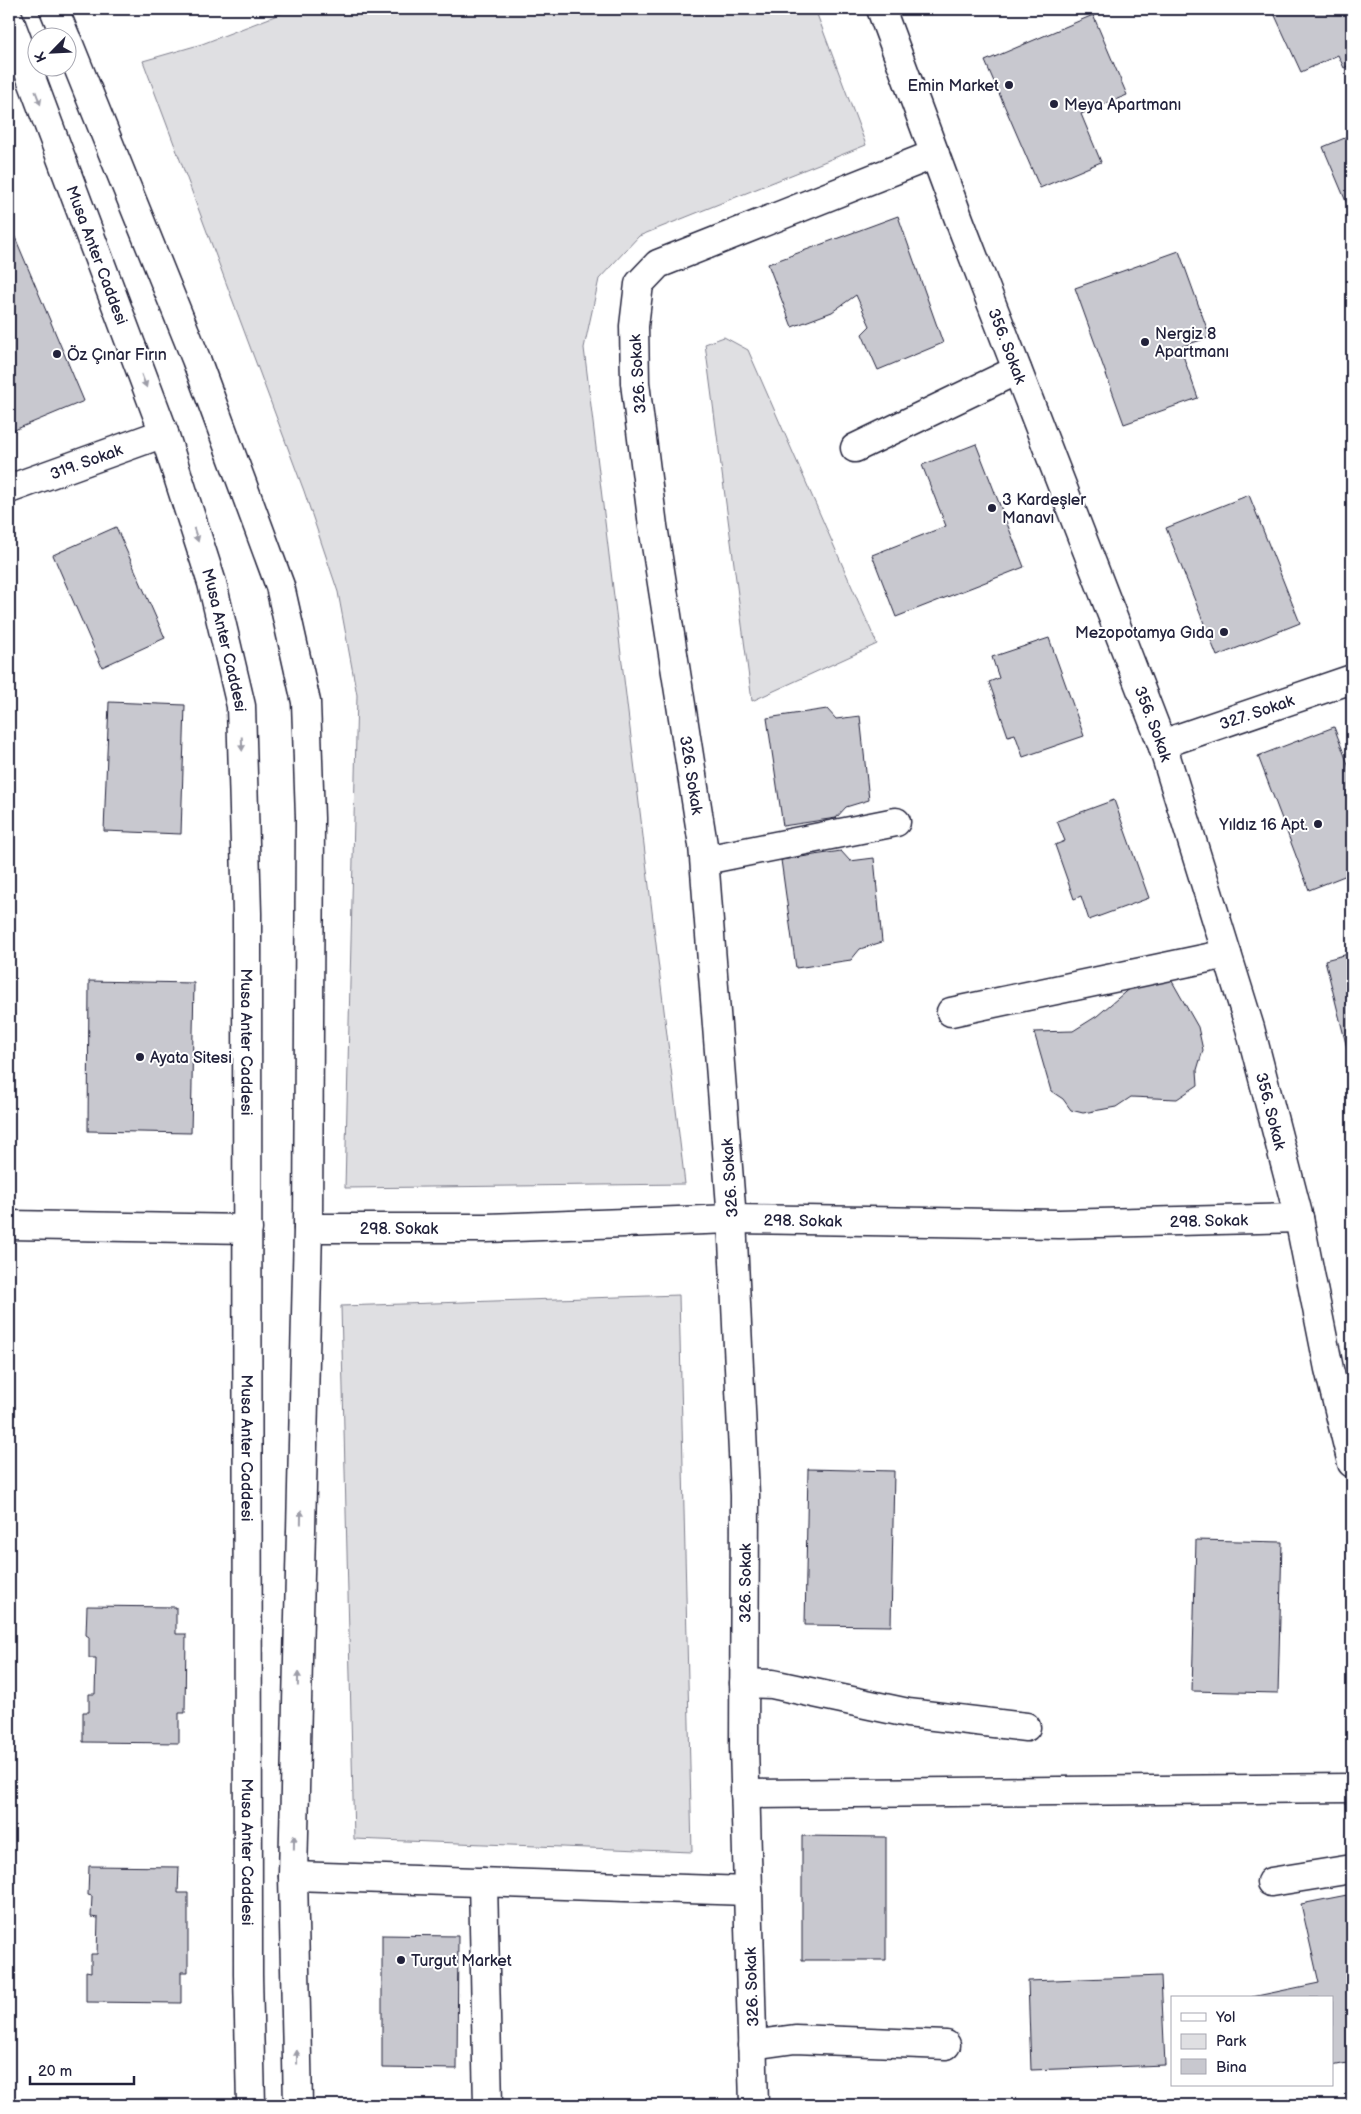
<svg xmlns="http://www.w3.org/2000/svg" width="1361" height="2114" font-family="'Balsamiq Sans',sans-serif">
	<rect width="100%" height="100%" fill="#fff"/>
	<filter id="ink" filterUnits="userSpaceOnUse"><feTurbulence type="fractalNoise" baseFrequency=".02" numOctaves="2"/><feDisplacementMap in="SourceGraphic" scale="10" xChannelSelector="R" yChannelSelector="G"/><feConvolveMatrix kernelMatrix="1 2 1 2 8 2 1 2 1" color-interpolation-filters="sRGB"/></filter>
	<g filter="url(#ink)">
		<path fill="#dfdfe2" stroke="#80808e" d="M293 9H815L866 145 639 236 599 279 584 348 685 1184 345 1188 357 695 338 592 304 491 143 61 202 44Z
			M724 337 748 350 877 644 752 701 705 344Z
			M679 1295 692 1852 354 1839 341 1306Z"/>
		<path fill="#c8c8cf" stroke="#22223b" d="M1272 9H1352V64L1344 68 1338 55 1301 72Z
			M1093 15 1127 95 1081 114 1101 162 1040 188 985 61Z
			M1352 135V210L1350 211 1323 147Z
			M898 216 943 343 878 370 862 334 870 326 856 295 832 312 792 327 768 264Z
			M9 223 84 401 12 431 9 423Z
			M1179 251 1210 337 1180 347 1198 398 1124 424 1075 288Z
			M976 444 1024 567 896 617 872 555 946 526 922 465Z
			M1249 495 1300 623 1217 656 1166 528Z
			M116 527 165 638 102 667 53 555Z
			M1049 638 1084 736 1023 757 1015 734 1008 736 989 682 999 678 992 657Z
			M109 702 185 705 181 834 104 831Z
			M827 709 836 719 860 716 869 800 846 807 836 818 783 826 767 718Z
			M1334 727 1352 775V873L1309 890 1258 756Z
			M1114 800 1149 898 1089 920 1081 896 1074 899 1055 845 1065 841 1057 821Z
			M841 851 850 861 874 858 882 942 860 949 851 960 796 968 781 860Z
			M1352 953V1068L1325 960Z
			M1169 976 1198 1027 1203 1050 1197 1070 1198 1085 1177 1099 1131 1097 1116 1107 1083 1113 1071 1110 1063 1099 1051 1091 1034 1032 1073 1031 1097 1016 1138 981Z
			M89 981 194 983 191 1133 88 1131Z
			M808 1469 894 1471 891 1626 805 1625Z
			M1196 1540 1282 1542 1278 1693 1192 1691Z
			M87 1606 176 1607V1634H186L185 1713H179V1743L83 1742V1712H89V1694H95L96 1658H89V1637L86 1635Z
			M802 1836 886 1837V1960H802Z
			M89 1866 179 1867 178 1893H188V1972H181V2003L86 2002V1971L91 1972V1954H97L98 1918 91 1917 92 1896 88 1895Z
			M1352 1894V2062L1332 2066V1998L1252 1997 1319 1983 1301 1904Z
			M382 1935 458 1936 457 2069 382 2068Z
			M1161 1976 1165 2065 1031 2070 1028 1981Z"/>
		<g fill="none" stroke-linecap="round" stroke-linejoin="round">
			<defs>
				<g id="minor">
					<path id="s1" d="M881 9 960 222 1162 744 1250 1028 1299 1218 1329 1369 1352 1463"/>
					<path d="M855 448 1017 370"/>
					<path id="s2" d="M9 489 164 433"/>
					<path id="s3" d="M1162 744 1352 679"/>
					<path d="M705 860 896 822"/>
					<path d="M951 1012 1227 954"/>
					<path d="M9 1225 248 1229"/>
					<path id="s4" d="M308 1228H486L732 1219 1059 1224 1299 1218"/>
					<path d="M744 1683 772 1684 908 1713 1026 1727"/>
					<path d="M745 1794 1352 1788"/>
					<path d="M293 1876 748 1891"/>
					<path d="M483 1882 488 2105"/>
					<path d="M1271 1882 1352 1869"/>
					<path d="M752 2045 795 2039 946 2045"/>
					<path id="s5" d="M754 2105 744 1746 745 1495 732 1219 703 845 653 526 635 383 634 326 639 284 658 264 935 154"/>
				</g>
				<g id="major">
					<path d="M54 9 66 38"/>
					<path id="s6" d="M9 19 164 433 212 583 241 706 247 913 248 1975 251 2105"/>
					<path d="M68 42 196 359 280 586 306 702 310 818 308 1228 293 1876 298 2105"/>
				</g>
			</defs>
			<use href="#minor" stroke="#22223b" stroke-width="31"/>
			<use href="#major" stroke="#22223b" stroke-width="31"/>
			<use href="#minor" stroke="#fff" stroke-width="28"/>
			<use href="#major" stroke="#fff" stroke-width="28"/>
		</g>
		<defs><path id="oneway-solid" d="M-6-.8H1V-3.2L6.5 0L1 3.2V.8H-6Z" transform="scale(1.25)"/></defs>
		<g fill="#9c9ca7">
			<use href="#oneway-solid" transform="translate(38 98) rotate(69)"/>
			<use href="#oneway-solid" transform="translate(144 381) rotate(69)"/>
			<use href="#oneway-solid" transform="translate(196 535) rotate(72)"/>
			<use href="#oneway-solid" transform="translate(242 744) rotate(88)"/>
			<use href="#oneway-solid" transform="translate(301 1517) rotate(-89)"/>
			<use href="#oneway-solid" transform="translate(298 1679) rotate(-89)"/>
			<use href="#oneway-solid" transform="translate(294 1842) rotate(-89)"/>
			<use href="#oneway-solid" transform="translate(297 2057) rotate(-91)"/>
		</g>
	</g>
	<g fill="#22223b" stroke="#fff" stroke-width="2">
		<circle cx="1009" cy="85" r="5"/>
		<circle cx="1054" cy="104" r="5"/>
		<circle cx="1145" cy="342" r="5"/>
		<circle cx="57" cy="354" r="5"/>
		<circle cx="992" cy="508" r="5"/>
		<circle cx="1224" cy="632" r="5"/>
		<circle cx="1318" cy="824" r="5"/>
		<circle cx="140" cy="1057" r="5"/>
		<circle cx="401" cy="1960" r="5"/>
	</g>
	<g text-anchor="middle" stroke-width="4" stroke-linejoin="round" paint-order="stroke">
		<g font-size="16" fill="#22223b" stroke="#fff" text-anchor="start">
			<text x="999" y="91" text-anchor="end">Emin Market</text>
			<text x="1064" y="110">Meya Apartmanı</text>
			<text x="1155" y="339">Nergiz 8<tspan x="1155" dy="18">Apartmanı</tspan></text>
			<text x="67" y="360">Öz Çınar Fırın</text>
			<text x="1002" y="505">3 Kardeşler<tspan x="1002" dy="18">Manavı</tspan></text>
			<text x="1214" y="638" text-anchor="end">Mezopotamya Gıda</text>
			<text x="1308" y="830" text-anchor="end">Yıldız 16 Apt.</text>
			<text x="150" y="1063">Ayata Sitesi</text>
			<text x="411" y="1966">Turgut Market</text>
		</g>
		<g font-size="16" fill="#22223b" stroke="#fff">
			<text dy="6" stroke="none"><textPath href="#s6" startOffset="252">Musa Anter Caddesi</textPath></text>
			<text dy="6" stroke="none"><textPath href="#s1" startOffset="360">356. Sokak</textPath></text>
			<text transform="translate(637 374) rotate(-94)" y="6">326. Sokak</text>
			<text dy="6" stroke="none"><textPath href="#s2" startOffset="82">319. Sokak</textPath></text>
			<text dy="6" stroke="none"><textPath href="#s6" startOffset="658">Musa Anter Caddesi</textPath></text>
			<text dy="6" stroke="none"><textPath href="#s3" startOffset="100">327. Sokak</textPath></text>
			<text dy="6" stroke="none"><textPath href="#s1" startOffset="765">356. Sokak</textPath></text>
			<text transform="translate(692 775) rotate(81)" y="6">326. Sokak</text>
			<text dy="6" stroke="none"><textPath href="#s6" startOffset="1062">Musa Anter Caddesi</textPath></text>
			<text dy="6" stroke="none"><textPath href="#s1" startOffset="1170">356. Sokak</textPath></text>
			<text transform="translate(729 1178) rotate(-94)" y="6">326. Sokak</text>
			<text dy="6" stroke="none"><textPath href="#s4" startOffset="495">298. Sokak</textPath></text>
			<text dy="6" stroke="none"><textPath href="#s4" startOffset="901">298. Sokak</textPath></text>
			<text dy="6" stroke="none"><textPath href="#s4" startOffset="91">298. Sokak</textPath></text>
			<text dy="6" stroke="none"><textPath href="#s6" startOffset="1468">Musa Anter Caddesi</textPath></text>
			<text dy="6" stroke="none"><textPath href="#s5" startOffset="522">326. Sokak</textPath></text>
			<text dy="6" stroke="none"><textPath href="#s6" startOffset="1872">Musa Anter Caddesi</textPath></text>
			<text transform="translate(751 1987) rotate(-92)" y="6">326. Sokak</text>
		</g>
	</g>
	<rect width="1361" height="2114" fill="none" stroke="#fff" stroke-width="30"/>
	<rect x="15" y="15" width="1331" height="2084" fill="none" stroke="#22223b" stroke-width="2" filter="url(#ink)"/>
	<rect x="1171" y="1996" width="162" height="90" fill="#ffffff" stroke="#a7a7b1"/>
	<rect x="1181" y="2013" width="25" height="8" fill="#ffffff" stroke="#a7a7b1"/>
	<text x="1216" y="2022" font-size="15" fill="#22223b">Yol</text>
	<rect x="1181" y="2034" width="25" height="15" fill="#dfdfe2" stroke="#a7a7b1"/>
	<text x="1216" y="2046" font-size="15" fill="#22223b">Park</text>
	<rect x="1181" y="2059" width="25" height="15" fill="#c8c8cf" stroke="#a7a7b1"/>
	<text x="1216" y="2072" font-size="15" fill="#22223b">Bina</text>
	<g transform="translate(52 52) rotate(246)"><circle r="24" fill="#ffffff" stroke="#a7a7b1"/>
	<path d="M0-4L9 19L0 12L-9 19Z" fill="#22223b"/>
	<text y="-8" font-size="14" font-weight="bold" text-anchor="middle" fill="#22223b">K</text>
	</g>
	<path d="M30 2076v8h104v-8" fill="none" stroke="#22223b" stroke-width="2.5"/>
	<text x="38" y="2076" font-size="15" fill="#22223b" stroke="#ffffff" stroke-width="4" paint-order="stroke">20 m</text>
</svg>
